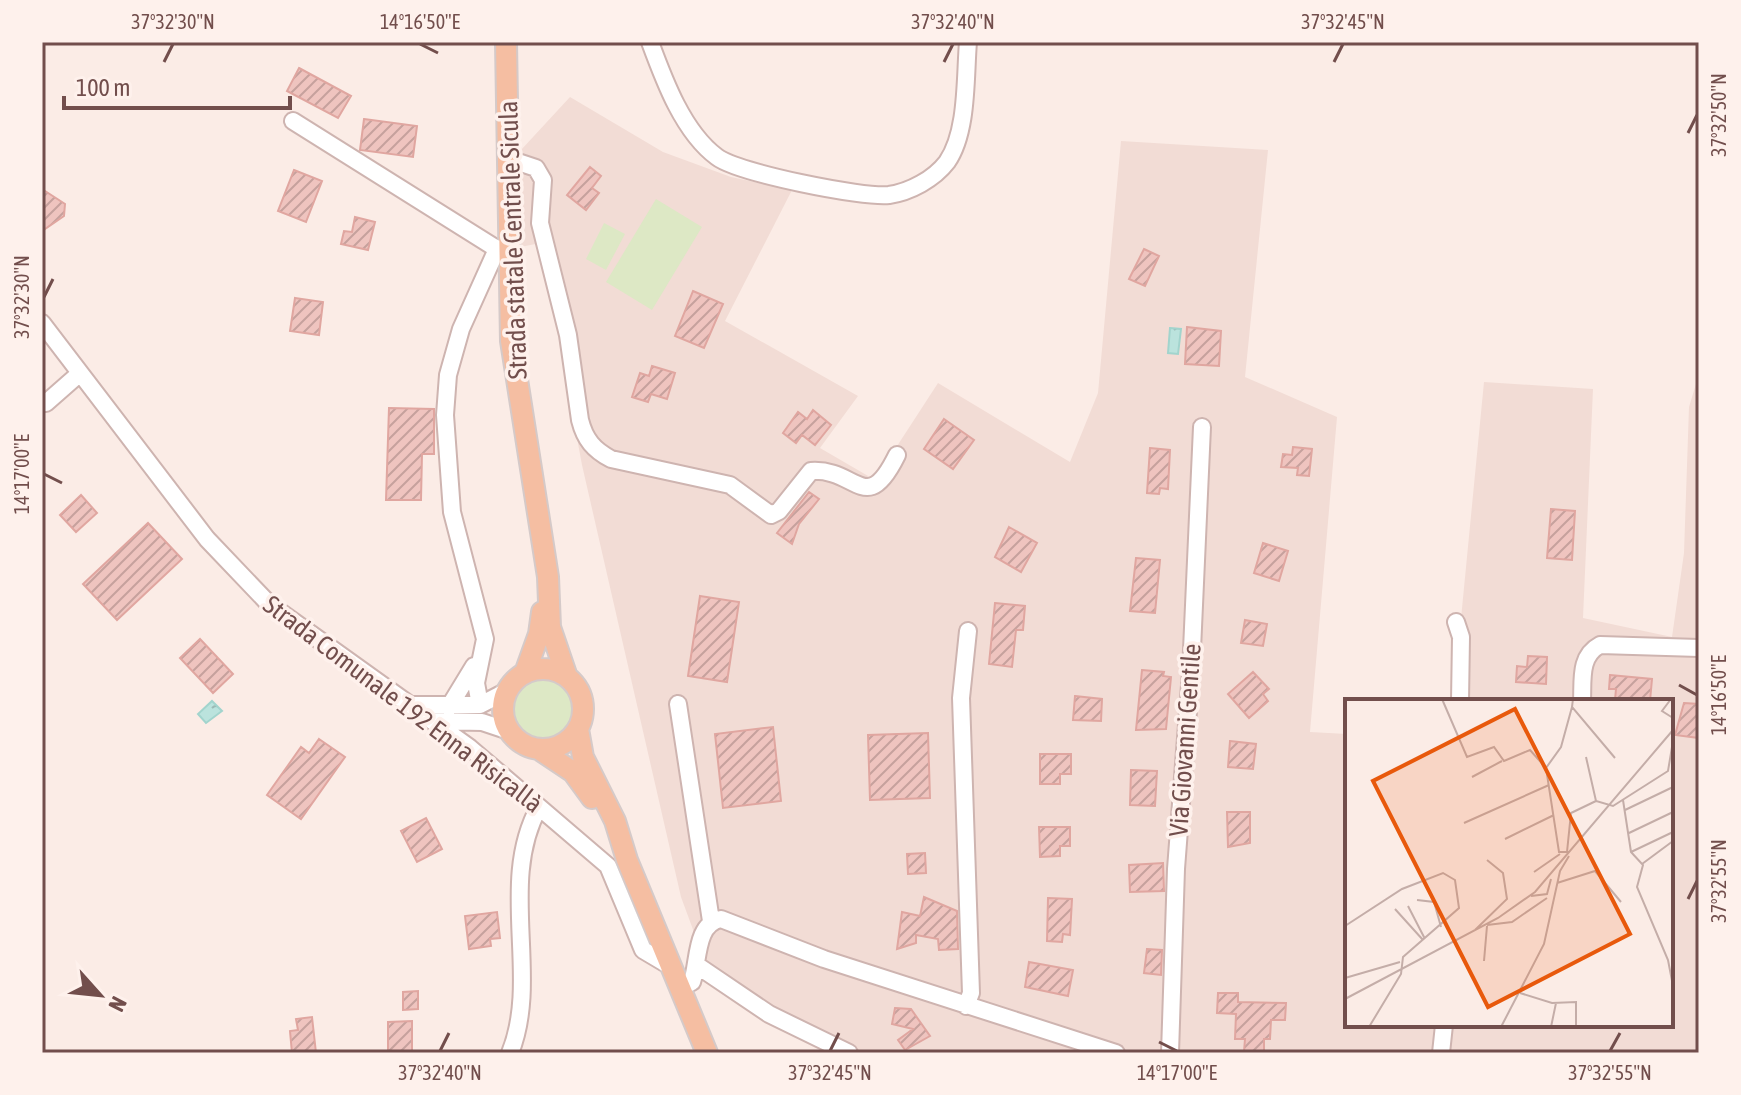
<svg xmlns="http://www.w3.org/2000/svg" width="1741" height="1095" font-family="'Asap Condensed',sans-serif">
	<defs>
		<pattern id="water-ripples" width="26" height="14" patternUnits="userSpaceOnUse" patternTransform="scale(2)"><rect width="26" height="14" fill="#bbe3dd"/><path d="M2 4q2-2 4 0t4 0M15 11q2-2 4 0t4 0" fill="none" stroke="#9cbab5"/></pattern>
		<pattern id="building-hatch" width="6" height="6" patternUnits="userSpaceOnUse" patternTransform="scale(2)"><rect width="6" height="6" fill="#efc4bf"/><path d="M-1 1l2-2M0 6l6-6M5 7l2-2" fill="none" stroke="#c6a19d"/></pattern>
	</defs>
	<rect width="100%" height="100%" fill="#fbece6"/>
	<path fill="#f2dcd5" d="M570 97 663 152 731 177 792 190 725 321 858 396 820 448 875 480 938 383 1070 462 1098 393 1121 141 1268 150 1245 377 1337 417 1310 732 1347 734V1025H1671V701H1453L1484 382 1593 389 1583 618 1672 637 1684 553 1689 407 1699 374V1053H836L712 981 681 897 582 465 541 243 520 247 521 150Z"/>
	<path fill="#dde8c5" d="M656 199 702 227 652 310 606 282Z
		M604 223 625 234 606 270 586 259Z
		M509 710a34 34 0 1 1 68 0a34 34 0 1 1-68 0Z"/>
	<path fill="url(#water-ripples)" stroke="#a2d4cd" stroke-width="2" d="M1170 328 1181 329 1178 354 1168 353Z
		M212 701 222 711 206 723 198 714Z"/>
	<path fill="url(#building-hatch)" stroke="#e0a6a0" stroke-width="2" d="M299 68 351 96 338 118 287 91Z
		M364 119 417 126 413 157 360 150Z
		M590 167 601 176 592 188 599 193 586 210 567 195Z
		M294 170 322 181 306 222 278 211Z
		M42 189 65 204 64 216 42 231Z
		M355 217 375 222 368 250 341 244 344 231 352 232Z
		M1144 249 1159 256 1145 286 1129 279Z
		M693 291 723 304 704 348 675 336Z
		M295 298 323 302 319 335 290 331Z
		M1187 327 1221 331 1219 366 1185 364Z
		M652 366 675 373 667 399 651 394 648 402 632 397 640 373 649 376Z
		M389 408 434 409V454H422L421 500H386Z
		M813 410 831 425 815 445 802 435 796 443 783 433 798 412 807 419Z
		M944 419 974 440 953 469 924 449Z
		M1293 447 1312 449 1309 476 1297 475 1298 468 1281 467 1283 454 1292 455Z
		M1150 448 1170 450 1168 489 1160 488 1159 494 1147 493Z
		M809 492 819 499 799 524 792 544 777 533Z
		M81 495 97 513 76 532 60 515Z
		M1551 509 1575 511 1572 560 1547 558Z
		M148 523 182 559 117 620 83 584Z
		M1009 527 1037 543 1021 572 995 557Z
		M1263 543 1288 551 1279 581 1254 573Z
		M1136 558 1160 560 1155 613 1130 611Z
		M700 596 739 602 727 682 688 676Z
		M995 603 1025 606 1023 630H1016L1012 667 989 664Z
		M1245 620 1267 624 1263 646 1241 643Z
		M200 639 233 674 213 693 180 658Z
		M1528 656 1547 657 1546 684 1516 682 1517 666 1527 667Z
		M1142 670 1164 672 1163 676 1171 677 1166 729 1136 730Z
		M1253 672 1269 689 1263 694 1268 701 1249 718 1228 694Z
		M1610 675 1652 679 1650 701 1615 700 1616 689H1609Z
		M1075 696 1102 699 1101 721 1073 720Z
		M1684 703 1699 704V738L1675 735Z
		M773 727 781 801 723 808 715 734Z
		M928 733 930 798 870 800 868 735Z
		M319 739 345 757 301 819 267 795 301 747 309 753Z
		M1230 741 1256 744 1253 769 1228 767Z
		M1040 754H1071V774H1060V784H1040Z
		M1131 770 1157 771 1155 806 1130 805Z
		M1227 812H1250V843L1228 847Z
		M426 818 442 849 417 862 401 831Z
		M1039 827H1070V846H1060V856L1040 857Z
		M925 853 926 873 908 874 907 854Z
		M1163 863 1164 891 1130 892 1129 865Z
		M924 897 957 911 958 949 939 950 938 939 916 935V943L897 949 902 912 920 916Z
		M1048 898 1072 899 1070 935 1063 934 1062 942 1047 941Z
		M497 912 500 938 490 939 491 946 469 949 465 916Z
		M1147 949 1162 950 1161 975 1144 973Z
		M1029 962 1073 970 1068 996 1025 987Z
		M418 991V1009L403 1010V992Z
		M1218 993H1238V1002L1286 1003 1285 1020H1271L1270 1039H1264V1052H1244L1245 1039H1235L1236 1014 1217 1013Z
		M895 1008 911 1009 930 1036 905 1050 898 1040 913 1029 892 1024Z
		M312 1017 316 1053H292L290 1031 298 1030 296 1019Z
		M412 1021V1051L388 1052V1022Z"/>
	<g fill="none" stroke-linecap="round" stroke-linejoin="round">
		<defs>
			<path id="minor" d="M650 42C664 80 683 132 717 157 738 173 863 198 889 195 910 192 934 179 947 162 968 132 965 77 968 42
				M293 121 497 249
				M509 159 536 168 543 180 540 223 568 335 580 420C585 440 594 450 611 459L730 485 771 515 779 511 811 471C857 468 866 518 897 455
				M42 323 207 539 269 604 470 748 608 866 643 950 670 966
				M46 403 79 374
				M1456 622 1461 637 1460 701
				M1582 701C1583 680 1579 656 1600 645L1699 648
				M678 704 711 921
				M411 705H480L507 691
				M480 705 476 683 485 639 452 512 445 415 448 375 461 329 497 249 511 248
				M449 707 474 666
				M433 721 482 722 509 731
				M698 966 769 1014 849 1053
				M679 988 692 982C699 961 695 924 721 919L824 959 1116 1053
				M966 1006 971 993 961 698 968 631
				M510 1053C541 977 497 883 539 807
				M1170 1053 1176 869 1191 672 1202 427
				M1441 1053 1444 1025"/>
			<path id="major" d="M506 42 511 341 548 577 550 627 567 677
				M503 709a40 40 0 1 1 80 0a40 40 0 1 1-80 0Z
				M525 673 539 634 542 612
				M578 729 583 757 615 821 627 860 707 1053
				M540 750 573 772 592 798"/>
		</defs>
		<use href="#minor" stroke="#ceb4b0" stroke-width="20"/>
		<use href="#major" stroke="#d5cac9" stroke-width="24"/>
		<use href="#minor" stroke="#fff" stroke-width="16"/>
		<use href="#major" stroke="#f5bea2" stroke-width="20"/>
	</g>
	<path fill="none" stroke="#724e4c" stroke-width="3" d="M420 44 438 53M164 62 173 44M944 62 953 44M1334 62 1343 44M1688 133 1697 115M44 297 53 279M44 474 62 483M1679 685 1697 695M1688 899 1697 881M1159 1042 1177 1051M440 1051 449 1033M830 1051 839 1033M1610 1051 1620 1033"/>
	<g text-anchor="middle" stroke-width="7" stroke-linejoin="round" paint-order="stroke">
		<g font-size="26" fill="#724e4c" stroke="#fef1ec">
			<text transform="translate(513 240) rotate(-92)" y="9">Strada statale Centrale Sicula</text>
			<text transform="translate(403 704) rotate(37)" y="9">Strada Comunale 192 Enna Risicallà</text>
			<text transform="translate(1185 740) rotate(-86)" y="9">Via Giovanni Gentile</text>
		</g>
	</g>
	<g transform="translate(1345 699)">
		<rect width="328" height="328" fill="#fbece6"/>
		<path fill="none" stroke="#c4ada8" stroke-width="2" d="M97 0 122 58 149 48 159 62 185 51 201 69M228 0 227 8 270 59M326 0 317 12 328 19M241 58 251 102 268 107 323 72 328 42M127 78 157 62M278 101 286 153 298 166 292 188 323 261 328 287M280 111 328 88M119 124 204 86M284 134 328 113M160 140 209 116M222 153 226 114 251 102M224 153H214L201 69 216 48 227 8M286 153 328 133M297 165 328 142M189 173 215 155M212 184 250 172 276 203M186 197 202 195 206 180M72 201 89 203 96 228M63 207 80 240M50 210 78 241M142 226 167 223 202 199M0 227 57 190 98 174 110 181 114 209 58 258 56 275 24 328M130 231 162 200 158 174 142 161M139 262 142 227M0 279 55 263M175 294 207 304 231 303V328M0 300 153 219 190 193 328 31M156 328 199 245 215 172 224 157M206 328 211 304"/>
		<path fill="#e8590c" fill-opacity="0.15" stroke="#e8590c" stroke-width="4" d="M170 10 285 235 143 308 28 82Z"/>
		<rect width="328" height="328" fill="none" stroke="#724e4c" stroke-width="4"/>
	</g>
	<rect width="1741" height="1095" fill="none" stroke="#fef1ec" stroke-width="88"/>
	<g transform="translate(100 995) rotate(117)" stroke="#fef1ec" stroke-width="6" paint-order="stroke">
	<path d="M0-6L14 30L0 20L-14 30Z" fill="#724e4c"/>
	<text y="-12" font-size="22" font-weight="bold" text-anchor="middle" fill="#724e4c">N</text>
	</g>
	<path d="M64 96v12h226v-12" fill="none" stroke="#724e4c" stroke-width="4"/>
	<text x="76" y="96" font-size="24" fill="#724e4c" stroke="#fef1ec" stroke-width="6" paint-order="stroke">100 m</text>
	<rect x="44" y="44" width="1653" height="1007" fill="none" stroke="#724e4c" stroke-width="3"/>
	<g font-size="20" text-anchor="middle" fill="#724e4c">
		<text x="173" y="29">37°32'30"N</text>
		<text x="420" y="29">14°16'50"E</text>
		<text x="953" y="29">37°32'40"N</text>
		<text x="1343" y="29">37°32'45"N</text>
		<text transform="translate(1719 115) rotate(-90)" y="7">37°32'50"N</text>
		<text transform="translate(22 297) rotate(-90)" y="7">37°32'30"N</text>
		<text transform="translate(22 474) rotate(-90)" y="7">14°17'00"E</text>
		<text transform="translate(1719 695) rotate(-90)" y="7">14°16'50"E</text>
		<text transform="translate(1719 881) rotate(-90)" y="7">37°32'55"N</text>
		<text x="440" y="1080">37°32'40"N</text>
		<text x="830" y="1080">37°32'45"N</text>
		<text x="1177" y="1080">14°17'00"E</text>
		<text x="1610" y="1080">37°32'55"N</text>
	</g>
</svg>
